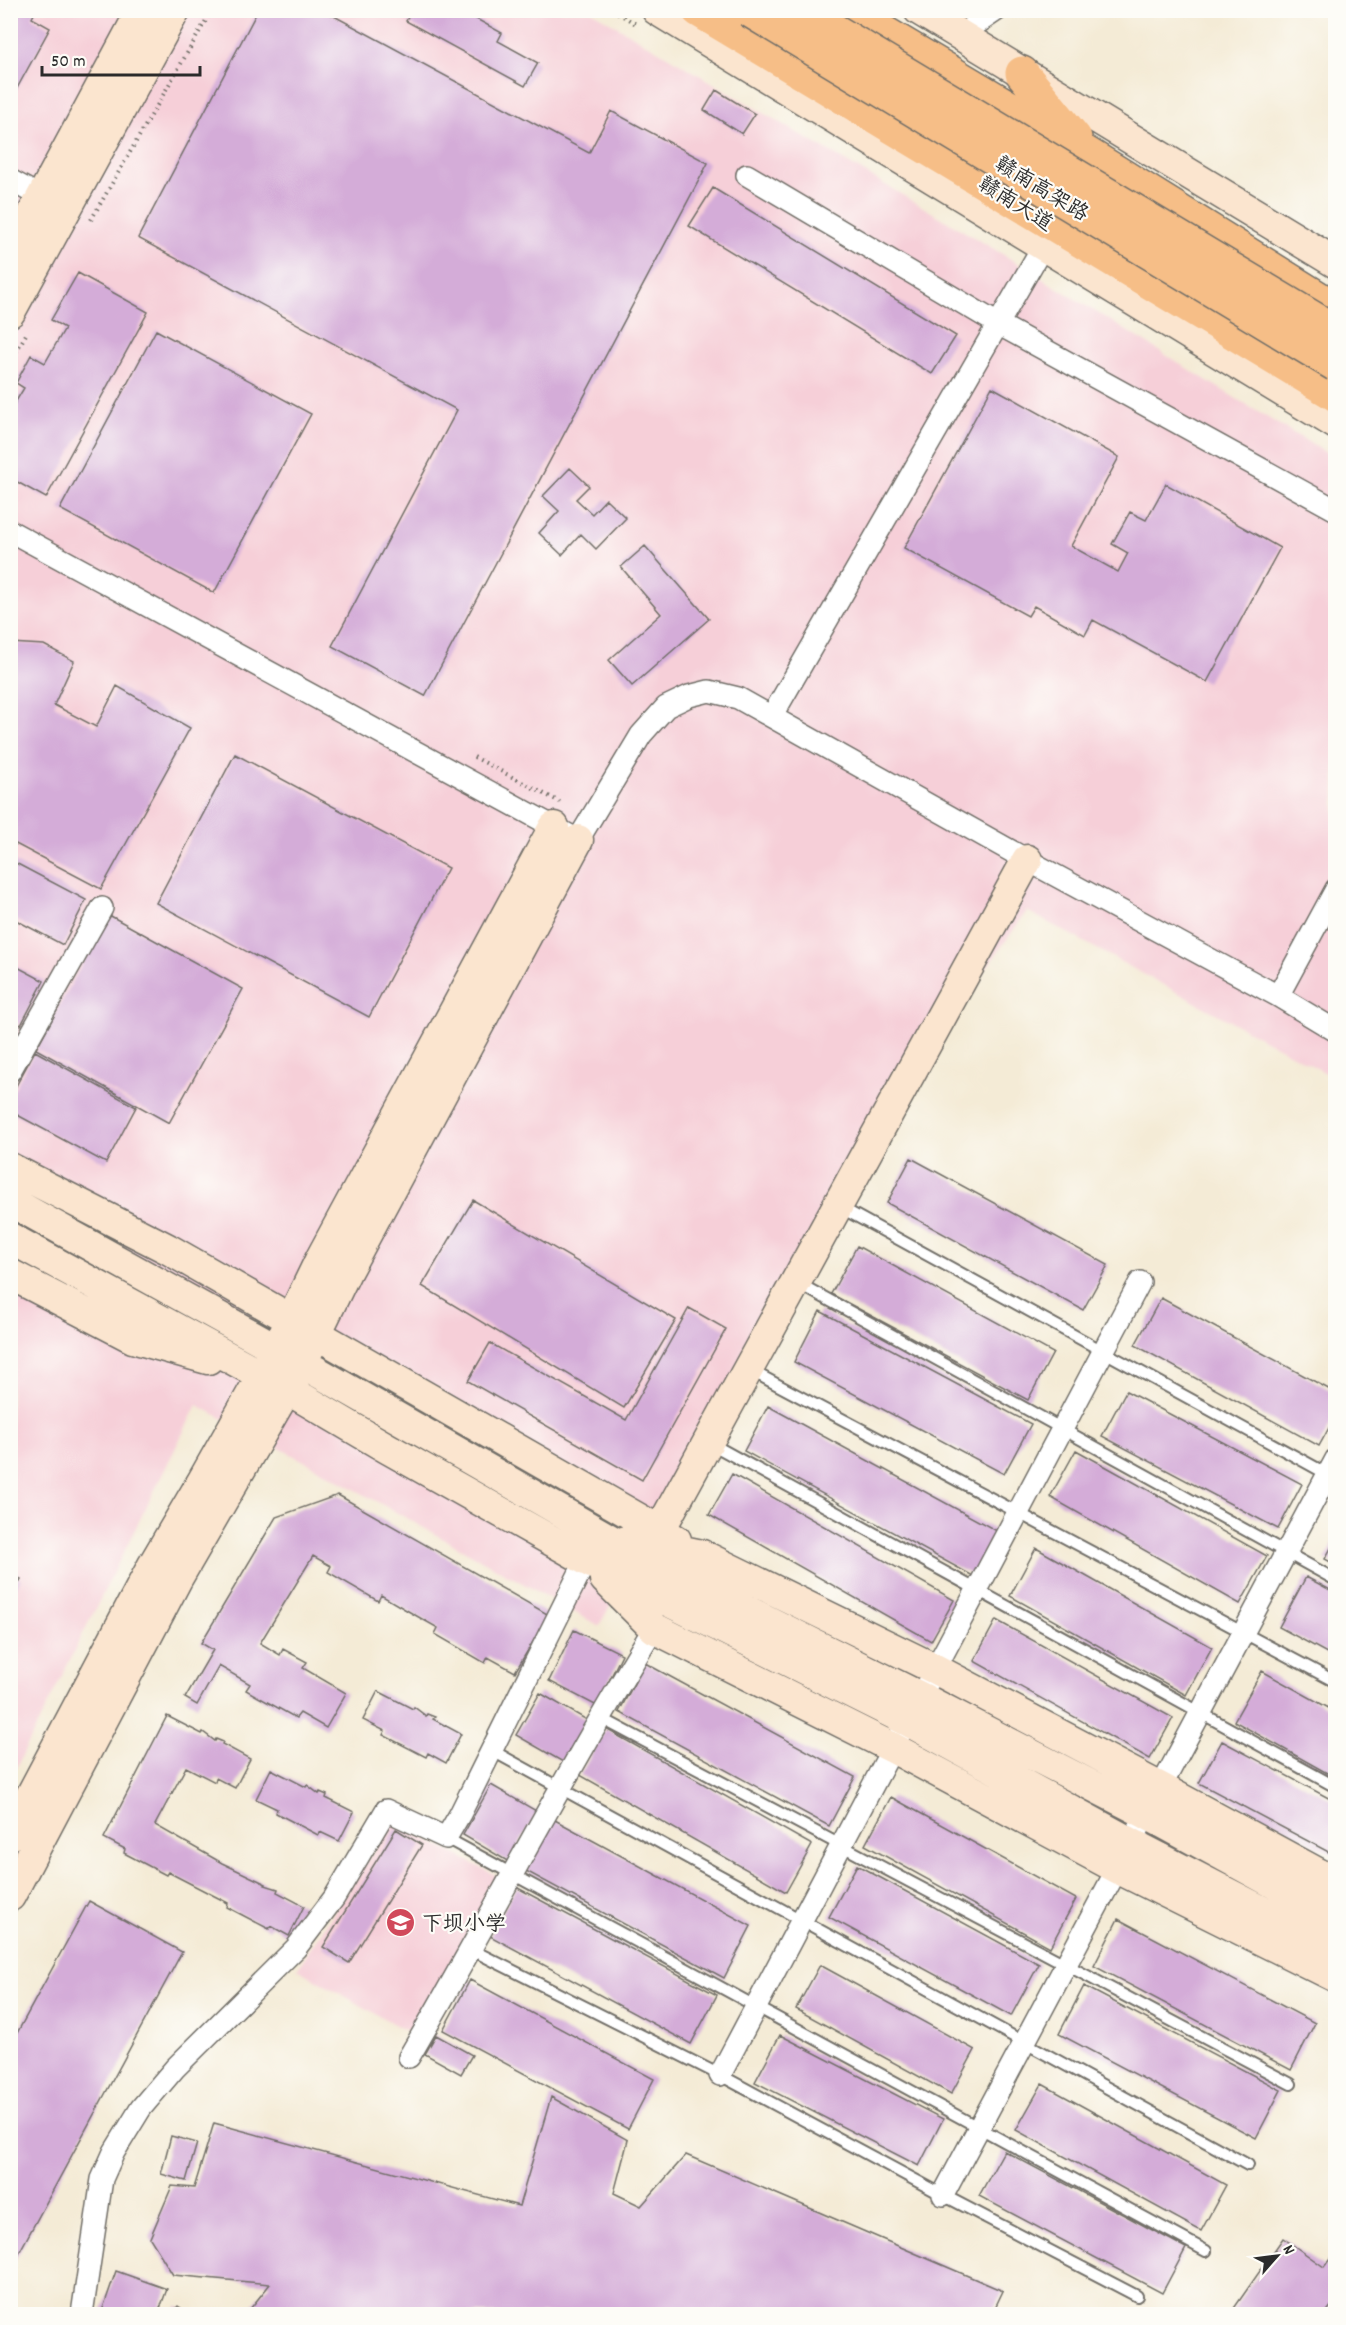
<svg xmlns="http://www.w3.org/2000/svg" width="1346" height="2325" font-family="Dekko,'LXGW WenKai TC',sans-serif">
	<rect width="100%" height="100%" fill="#fdfcf7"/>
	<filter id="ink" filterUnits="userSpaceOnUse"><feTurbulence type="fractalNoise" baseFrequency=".0167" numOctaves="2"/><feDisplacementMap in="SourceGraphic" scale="12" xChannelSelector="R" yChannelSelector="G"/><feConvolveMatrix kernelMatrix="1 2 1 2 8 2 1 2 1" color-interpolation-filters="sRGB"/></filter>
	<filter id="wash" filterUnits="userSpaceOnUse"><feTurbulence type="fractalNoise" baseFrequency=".008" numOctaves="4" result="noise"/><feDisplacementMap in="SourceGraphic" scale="24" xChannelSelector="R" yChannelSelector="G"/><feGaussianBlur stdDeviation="1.35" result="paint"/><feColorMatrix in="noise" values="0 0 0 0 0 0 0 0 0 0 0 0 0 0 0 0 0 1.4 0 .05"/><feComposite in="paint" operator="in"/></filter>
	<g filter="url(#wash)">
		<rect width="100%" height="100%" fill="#f4ebd6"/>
		<path fill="#f6cfd8" d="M11 11H591L1009 258 1248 406 1335 458V1078L1027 911 877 1122 599 1626 308 1463 197 1405 11 1778Z
			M393 1822 501 1878 415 2036 297 1969Z"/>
		<g id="blocks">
			<path fill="#d4acd8" d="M10 10H36L32 18 50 28 10 101Z
				M258 10H323L589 153 611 111 708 163 425 696 332 646 457 410 138 238Z
				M412 10H460L502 33 498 41 538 63 525 86 406 21Z
				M716 90 755 114 742 134 704 110Z
				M713 188 956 336 932 374 689 226Z
				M78 273 148 312 46 498 10 478V411L24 388 16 383 31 355 45 363 65 328 51 320Z
				M156 330 311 414 214 593 60 509Z
				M992 387 1119 457 1071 546 1118 572 1128 553 1112 544 1130 512 1146 520 1166 484 1280 548 1207 682 1093 620 1085 635 1034 606 1028 616 904 548Z
				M570 468 589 486 576 499 592 514 606 499 626 518 596 549 581 534 562 555 539 533 559 511 543 496Z
				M645 546 709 619 632 686 609 660 661 614 621 567Z
				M10 643 44 645 74 661 54 705 96 727 117 686 190 728 101 889 10 841Z
				M235 754 448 868 369 1017 156 903Z
				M10 860 86 900 63 945 10 917Z
				M109 915 243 989 169 1123 36 1049Z
				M10 963 44 981 21 1025 10 1020Z
				M35 1051 136 1107 106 1163 10 1111V1097Z
				M911 1158 1108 1265 1083 1310 887 1203Z
				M473 1200 676 1320 624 1408 422 1286Z
				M857 1246 1053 1353 1028 1400 831 1294Z
				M1161 1298 1336 1393V1415L1319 1446 1135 1345Z
				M689 1308 726 1329 642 1480 468 1381 490 1343 626 1420Z
				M820 1311 1031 1424 1004 1474 794 1362Z
				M1126 1391 1302 1484 1278 1529 1102 1436Z
				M768 1406 997 1531 973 1576 744 1451Z
				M1076 1450 1267 1556 1240 1604 1050 1497Z
				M732 1474 954 1600 931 1641 709 1515Z
				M338 1495 549 1615 515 1672 488 1657 485 1663 435 1634 438 1628 408 1611 381 1595 378 1601 328 1572 331 1566 313 1556 260 1643 280 1655 283 1649 307 1662 303 1668 346 1693 326 1728 300 1713 296 1718 246 1690 250 1684 219 1666 197 1705 185 1698 213 1650 201 1643 276 1517Z
				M1336 1539V1565L1325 1559Z
				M1036 1548 1212 1647 1186 1695 1010 1596Z
				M10 1574 21 1579 10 1598Z
				M1306 1577 1336 1593V1658L1279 1627Z
				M996 1620 1173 1718 1150 1759 974 1661Z
				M574 1630 622 1654 597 1706 549 1681Z
				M645 1663 855 1777 829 1826 619 1712Z
				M1262 1671 1336 1712V1778L1234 1721Z
				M378 1691 413 1709 414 1707 426 1716 427 1714 435 1717 433 1719 461 1734 446 1763 428 1753 426 1757 383 1735 385 1731 363 1720Z
				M540 1693 587 1720 563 1762 516 1735Z
				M167 1716 202 1734 203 1732 215 1741 216 1739 223 1742 222 1744 250 1759 235 1788 216 1778 215 1782 186 1767 155 1825 222 1863 266 1884 265 1885 278 1889 277 1892 304 1906 289 1936 271 1926 269 1929 227 1907 228 1903 168 1872 166 1875 124 1853 125 1849 104 1838Z
				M606 1729 812 1845 786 1892 580 1775Z
				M1222 1741 1336 1802V1856L1199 1783Z
				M271 1769 306 1787 307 1785 319 1794 320 1792 327 1795 326 1798 354 1812 339 1841 320 1832 318 1835 276 1813 277 1809 256 1799Z
				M491 1785 538 1812 509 1862 463 1835Z
				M891 1797 1076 1899 1050 1947 865 1845Z
				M553 1819 751 1926 724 1978 526 1871Z
				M396 1829 422 1845 349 1963 323 1947Z
				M857 1865 1039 1964 1011 2016 829 1917Z
				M516 1887 717 1995 691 2044 490 1936Z
				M89 1901 182 1952 14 2262 10 2260V2046Z
				M1118 1919 1315 2023 1291 2070 1094 1966Z
				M820 1965 975 2050 951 2094 796 2009Z
				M470 1980 654 2079 628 2129 443 2030Z
				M1084 1986 1281 2090 1256 2138 1059 2034Z
				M436 2035 472 2055 461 2074 425 2054Z
				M780 2035 943 2119 919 2166 755 2082Z
				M1042 2084 1226 2185 1201 2231 1016 2130Z
				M551 2097 628 2140 614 2193 641 2206 686 2155 1003 2291 992 2314H246L270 2284 173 2275 150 2238 172 2186 194 2188 214 2123 519 2206Z
				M171 2136 197 2143 186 2181 161 2174Z
				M1004 2151 1186 2248 1162 2293 979 2196Z
				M1283 2238 1324 2267 1336 2251V2300L1325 2314H1230Z
				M116 2271 167 2289 158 2314H101Z
				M178 2306 190 2314H172Z"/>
		</g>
	</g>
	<g filter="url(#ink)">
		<use href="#blocks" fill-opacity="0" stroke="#716e67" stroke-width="1.5"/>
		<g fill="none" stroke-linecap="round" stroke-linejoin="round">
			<defs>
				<path id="lane" d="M838 1206 1329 1475
					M796 1282 1336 1580
					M748 1369 1336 1682
					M708 1442 1336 1787
					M599 1717 1291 2084
					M491 1750 1248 2165
					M446 1838 1206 2251
					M472 1950 720 2075 943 2195 1137 2296"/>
				<path id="street" d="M960 35 997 10
					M747 175 998 324 1336 510
					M10 180 52 203
					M10 531 578 840 641 735 666 707 689 696 709 691 738 698 1027 860 1278 996 1336 1031
					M772 716 1043 246
					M1278 996 1336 889
					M10 1071 102 908
					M914 1709 1140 1282
					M409 2057C492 1915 568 1768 654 1628
					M720 2075 899 1736
					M943 2195 1336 1459
					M82 2314 102 2179 114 2152 141 2108 175 2068 296 1948 334 1898 386 1810 446 1838 460 1814 586 1560"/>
				<path id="secondary" d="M657 10 1336 424
					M919 10 1336 263
					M10 256 142 10
					M10 312 175 10
					M10 1168 168 1249 676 1540
					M10 1201 302 1363 644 1559 920 1697 1147 1814 1336 1917
					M10 1238 287 1389 387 1448 586 1560 908 1721 1131 1843 1336 1949
					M10 1274 133 1338 208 1359
					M628 1540 702 1555 935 1669 1161 1788 1336 1883
					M644 1559 1027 860
					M605 1579 654 1628 893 1748 1117 1868 1334 1976 1336 1972
					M10 1835 153 1565 203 1480 277 1349 321 1258 554 827
					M10 1896 177 1579 302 1363 346 1272 578 840"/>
				<path id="primary" d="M698 10 1336 395
					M846 10 1089 155 1336 309
					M1022 73 1075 138"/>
			</defs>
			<use href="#lane" stroke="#716e67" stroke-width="14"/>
			<use href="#street" stroke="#716e67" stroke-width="24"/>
			<use href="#secondary" stroke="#716e67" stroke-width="33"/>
			<use href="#primary" stroke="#716e67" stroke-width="36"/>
			<path stroke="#716e67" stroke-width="4" stroke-dasharray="1.5 4.5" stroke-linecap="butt" d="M613 10 636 24
				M91 220 212 10
				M10 362 28 331
				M474 757 560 802"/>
			<use href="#lane" stroke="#fff" stroke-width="10"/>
			<use href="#street" stroke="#fff" stroke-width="21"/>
			<use href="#secondary" stroke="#fbe5cf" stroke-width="30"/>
			<use href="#primary" stroke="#f6be87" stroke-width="33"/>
			<defs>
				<path id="highway-bridge" d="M749 10 1336 365
					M800 10 1336 332"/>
			</defs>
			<use href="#highway-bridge" stroke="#716e67" stroke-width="36" stroke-linecap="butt"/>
			<use href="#highway-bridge" stroke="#f6be87" stroke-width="33"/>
		</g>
	</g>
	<defs>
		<symbol id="school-disc" viewBox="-11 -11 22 22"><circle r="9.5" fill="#d1495b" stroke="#fdfcf7"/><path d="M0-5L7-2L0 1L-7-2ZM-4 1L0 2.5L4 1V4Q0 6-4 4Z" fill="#fff"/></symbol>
	</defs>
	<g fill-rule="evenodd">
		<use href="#school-disc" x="384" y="1906" width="33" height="33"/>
	</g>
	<g text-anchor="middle" stroke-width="4.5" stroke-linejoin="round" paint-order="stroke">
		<g font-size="21" fill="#2b2b2b" stroke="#fdfcf7">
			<text transform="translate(1042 188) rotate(31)" y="7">赣南高架路</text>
			<text transform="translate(1016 203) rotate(32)" y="7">赣南大道</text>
		</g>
		<g font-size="21" fill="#2b2b2b" stroke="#fdfcf7" text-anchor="start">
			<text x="422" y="1930">下坝小学</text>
		</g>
	</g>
	<rect width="1346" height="2325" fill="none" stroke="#fdfcf7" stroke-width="36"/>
	<g transform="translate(1277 2256) rotate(62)" stroke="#fdfcf7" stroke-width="4.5" paint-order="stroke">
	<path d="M0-4.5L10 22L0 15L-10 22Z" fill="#2b2b2b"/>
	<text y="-9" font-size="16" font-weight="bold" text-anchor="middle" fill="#2b2b2b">N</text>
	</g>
	<path d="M42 66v9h158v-9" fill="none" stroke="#2b2b2b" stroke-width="3"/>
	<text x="51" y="66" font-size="18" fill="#2b2b2b" stroke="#fdfcf7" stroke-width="4.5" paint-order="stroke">50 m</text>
</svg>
